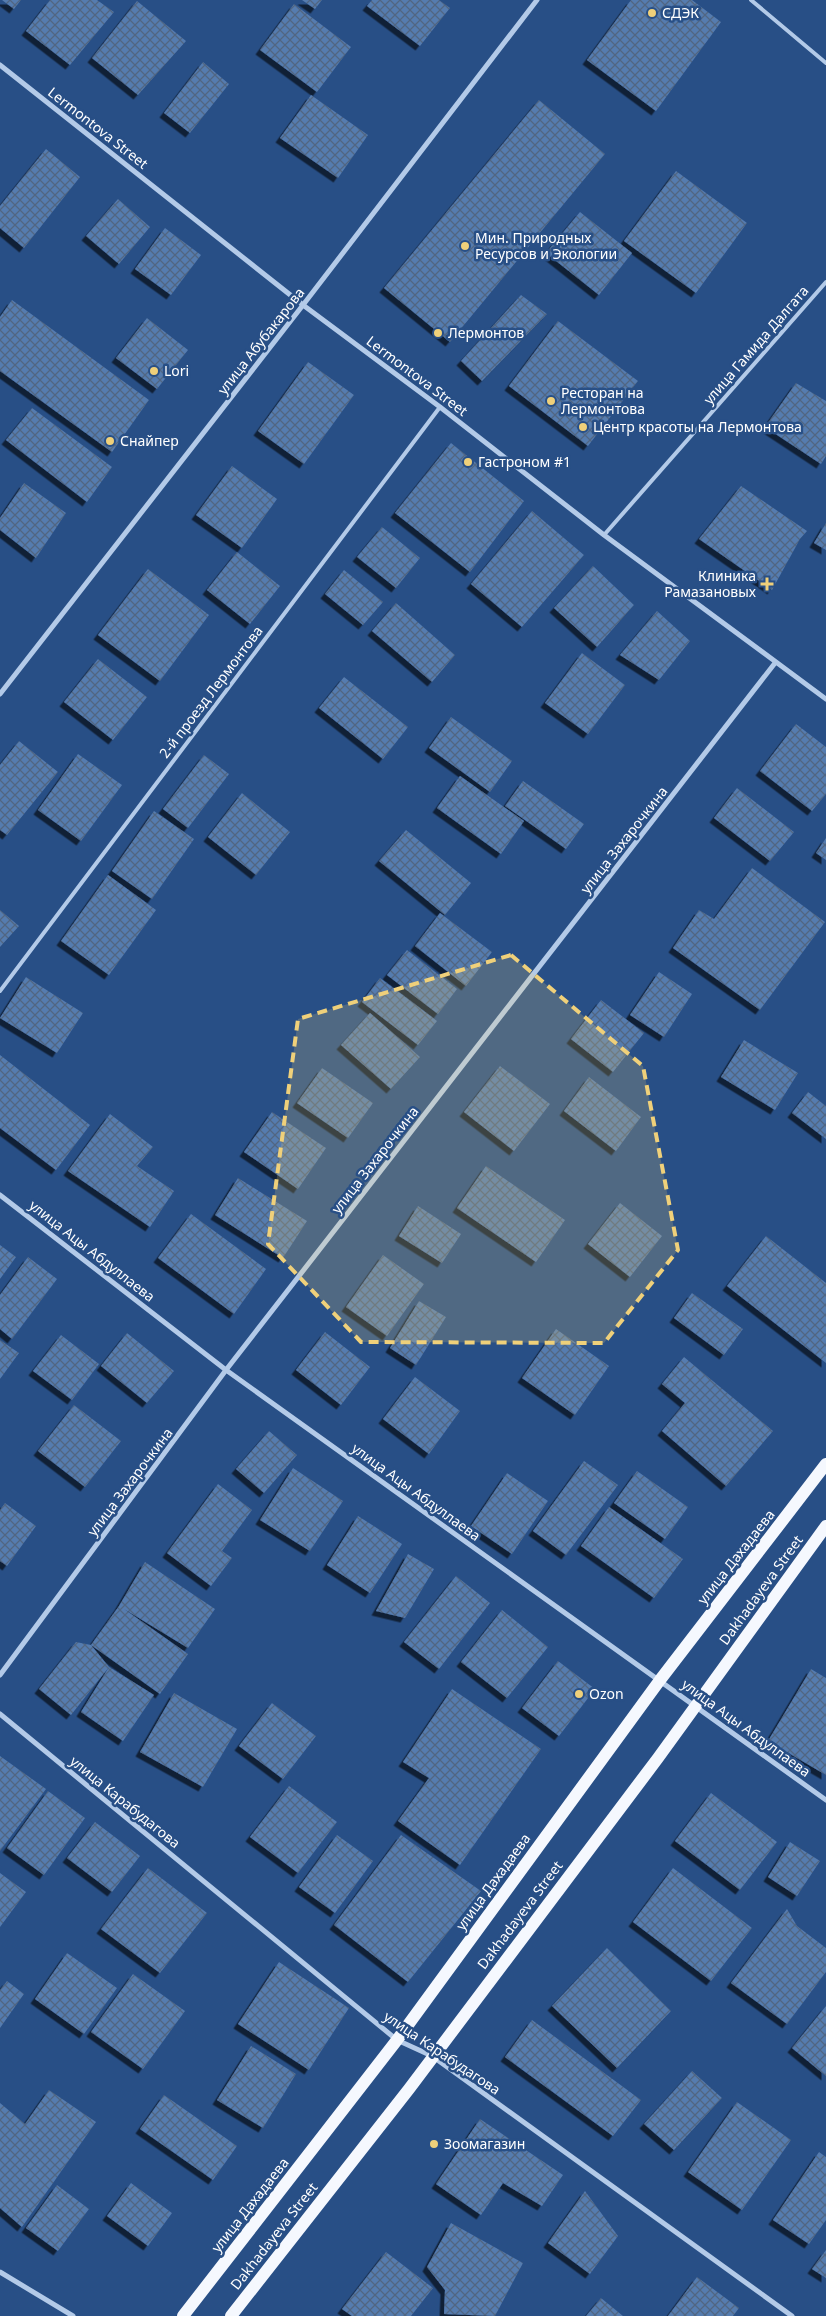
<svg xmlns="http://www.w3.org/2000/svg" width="826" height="2316" font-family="'Noto Sans',sans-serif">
	<defs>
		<pattern id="building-cross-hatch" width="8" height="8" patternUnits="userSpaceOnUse" patternTransform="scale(1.25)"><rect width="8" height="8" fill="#557baf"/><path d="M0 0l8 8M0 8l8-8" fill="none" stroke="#516682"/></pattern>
		<filter id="shadow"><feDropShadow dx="-4.5" dy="4.5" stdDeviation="0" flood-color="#0009"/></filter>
	</defs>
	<rect width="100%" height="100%" fill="#284f86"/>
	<path fill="url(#building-cross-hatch)" filter="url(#shadow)" d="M2 0H21L14 9Z
		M50 0H97L114 12 70 65 26 31Z
		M302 0H322L315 9Z
		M372 0H439L450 8 420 46 367 6Z
		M631 0H692L721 22 656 111 587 60Z
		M137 1 186 41 138 95 92 58Z
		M294 4 351 47 317 92 260 50Z
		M203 62 229 84 190 133 164 113Z
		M311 95 368 135 338 178 280 138Z
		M539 100 605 154 450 342 384 288Z
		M46 149 80 177 24 248 0 228V206Z
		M676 171 747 223 696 293 624 241Z
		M118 199 150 227 119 264 86 236Z
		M580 212 632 253 599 295 546 253Z
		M165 228 201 255 171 295 135 269Z
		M521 295 547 314 482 381 461 361Z
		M12 300 149 400 112 452 0 371V317Z
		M147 318 188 350 157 389 116 358Z
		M558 321 638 381 588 446 509 386Z
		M308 362 354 395 304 464 258 431Z
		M796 383 826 401V456L821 464 765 427Z
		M32 408 112 467 87 502 6 440Z
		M451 443 524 501 470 572 395 513Z
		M232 466 277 499 242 548 196 515Z
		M24 483 66 513 36 558 0 530V518Z
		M741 486 807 531 800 539 772 590 699 539Z
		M532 511 584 555 522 627 471 584Z
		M826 523V550L814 543Z
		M382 527 420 558 396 588 357 557Z
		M237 552 280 586 250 624 207 590Z
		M593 566 634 605 597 647 554 608Z
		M148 569 209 615 160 681 98 635Z
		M344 570 383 602 363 625 325 594Z
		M396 603 455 655 432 682 372 631Z
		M657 611 690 641 659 680 620 655Z
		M582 653 625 685 588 734 545 703Z
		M98 659 147 697 113 740 64 702Z
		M344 677 408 727 383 759 319 708Z
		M451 717 512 761 490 792 429 748Z
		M796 724 826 747V794L812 811 760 771Z
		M19 741 58 772 7 835 0 830V765Z
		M78 754 122 785 81 841 38 810Z
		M204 755 229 774 188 828 163 809Z
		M460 776 524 821 501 854 437 808Z
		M523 781 584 824 566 849 505 806Z
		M737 788 794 832 770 861 714 818Z
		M242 793 290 832 256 875 208 837Z
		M154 811 194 839 152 899 112 871Z
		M406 830 471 883 445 915 379 861Z
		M826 838V860L816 853Z
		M752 868 825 922 760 1010 673 948 699 910 714 919Z
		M108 875 156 910 109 975 61 941Z
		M0 910 19 926 0 947Z
		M440 913 492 952 466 986 415 946Z
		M407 950 457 989 438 1014 387 975Z
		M659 972 692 994 664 1037 630 1015Z
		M26 977 83 1013 57 1053 0 1018Z
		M380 978 437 1021 418 1045 362 1002Z
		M601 1000 644 1033 613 1072 571 1039Z
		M370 1013 420 1057 391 1089 341 1045Z
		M744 1040 798 1073 775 1110 721 1077Z
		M0 1055 90 1125 56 1170 0 1128Z
		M500 1066 550 1104 514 1151 464 1112Z
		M322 1068 373 1103 348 1138 297 1103Z
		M589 1077 641 1117 616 1151 564 1111Z
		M808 1092 826 1106V1139L792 1113Z
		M272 1112 326 1148 298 1189 244 1152Z
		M110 1114 153 1147 137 1166 174 1191 150 1227 68 1171Z
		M486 1166 565 1220 536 1262 457 1208Z
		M238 1178 307 1221 283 1258 215 1215Z
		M620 1203 662 1236 630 1277 588 1244Z
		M418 1206 461 1234 442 1263 399 1236Z
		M191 1214 266 1269 234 1314 158 1258Z
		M766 1236 826 1283V1363L727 1286Z
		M0 1245 16 1257 0 1279Z
		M383 1255 424 1284 387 1336 346 1307Z
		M28 1257 57 1279 12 1339 0 1329V1295Z
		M692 1293 743 1329 724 1355 674 1318Z
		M419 1301 446 1317 416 1365 390 1348Z
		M556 1329 609 1366 575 1415 522 1378Z
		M325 1332 370 1367 341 1405 296 1370Z
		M127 1333 174 1371 147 1403 101 1366Z
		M61 1335 99 1364 72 1400 33 1371Z
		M0 1340 19 1353 0 1379Z
		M684 1357 773 1431 726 1486 662 1431 685 1403 662 1384Z
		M415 1377 460 1411 429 1454 383 1419Z
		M74 1405 121 1441 85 1487 38 1451Z
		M269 1431 297 1455 264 1493 236 1469Z
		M584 1461 618 1485 566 1555 533 1531Z
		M293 1468 343 1501 310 1551 260 1520Z
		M637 1471 688 1507 665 1539 614 1503Z
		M507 1473 548 1501 512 1554 471 1526Z
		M218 1484 252 1510 222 1551 232 1558 211 1586 167 1553Z
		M5 1503 36 1526 7 1566 0 1561V1510Z
		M609 1507 683 1559 654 1598 581 1546Z
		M358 1516 402 1544 370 1593 327 1565Z
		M408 1554 434 1569 405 1618 376 1611Z
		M145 1562 215 1609 188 1648 124 1609 188 1654 160 1694 91 1645 119 1606Z
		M456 1576 490 1603 439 1669 404 1642Z
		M502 1610 548 1647 507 1698 461 1662Z
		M76 1642 91 1645 109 1667 154 1695 123 1741 81 1712 109 1667 71 1715 39 1689Z
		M558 1661 595 1689 559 1736 522 1708Z
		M811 1669 826 1678V1775L768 1741Z
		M452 1689 541 1749 460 1865 398 1821 429 1778 403 1762Z
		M174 1693 237 1729 203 1787 140 1752Z
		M272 1703 316 1736 283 1779 239 1746Z
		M0 1756 46 1789 0 1851Z
		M289 1786 337 1822 298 1873 250 1837Z
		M48 1791 85 1818 44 1875 7 1848Z
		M711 1793 777 1842 740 1890 675 1841Z
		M95 1822 140 1856 112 1892 67 1858Z
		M337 1835 373 1861 335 1913 299 1887Z
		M401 1835 481 1891 408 1982 334 1925Z
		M790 1842 820 1861 797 1896 768 1877Z
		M148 1868 207 1913 160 1973 101 1929Z
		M673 1868 752 1928 711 1981 633 1922Z
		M0 1873 26 1892 0 1927Z
		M787 1909 797 1926 826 1948V1972L787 2024 731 1983Z
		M607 1948 671 2011 617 2068 552 2006Z
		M67 1953 117 1988 84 2034 35 1999Z
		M279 1962 349 2008 309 2070 238 2024Z
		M133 1974 185 2011 143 2069 91 2032Z
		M7 1981 24 1994 0 2028V1990Z
		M826 2006V2076L792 2048Z
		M532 2020 641 2100 613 2136 505 2057Z
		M251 2046 296 2074 263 2128 217 2100Z
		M692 2071 722 2098 674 2150 644 2124Z
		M49 2090 96 2122 22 2227 0 2208V2103L25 2124Z
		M164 2095 237 2146 213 2180 140 2129Z
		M737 2102 791 2140 742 2210 688 2172Z
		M480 2119 563 2175 542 2206 503 2183 481 2215 436 2184Z
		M819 2152 826 2157V2220L809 2244 773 2220Z
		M131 2183 172 2213 148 2246 107 2216Z
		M57 2185 89 2209 58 2251 26 2228Z
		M585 2191 618 2236 590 2274 548 2243Z
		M451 2223 523 2263 495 2316 444 2314 445 2290 427 2267Z
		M826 2250V2278L812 2269Z
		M386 2252 433 2288 411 2316H352L342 2309Z
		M697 2277 739 2308 733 2316H668Z
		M601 2298 623 2316H586Z"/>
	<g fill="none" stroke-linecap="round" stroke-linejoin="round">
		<path stroke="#b3cae8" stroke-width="4" d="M751 0 826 63
			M604 535 826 282
			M0 991 440 407"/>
		<path stroke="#b3cae8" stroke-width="5" d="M0 65 303 305 440 407 604 535 826 699
			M0 694 303 305 537 0
			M0 1195 226 1370 826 1800
			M0 1675 226 1370 775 663
			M0 1714 397 2040 432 2056 792 2316
			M0 2272 73 2316"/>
		<path stroke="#f5f8fe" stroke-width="12" d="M183 2316 397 2040 660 1680 826 1464
			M231 2316 409 2089 658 1758 826 1526"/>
	</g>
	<path fill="#efd07a" fill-opacity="0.2" stroke="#efd07a" stroke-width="4" stroke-dasharray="10 6" stroke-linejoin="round" d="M511 955 643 1066 678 1250 604 1343 361 1342 268 1244 298 1019Z"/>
	<g fill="#efd07a" stroke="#284f86" stroke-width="2">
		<circle cx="652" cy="13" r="5"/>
		<circle cx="465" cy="246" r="5"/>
		<circle cx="438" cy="333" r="5"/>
		<circle cx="154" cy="371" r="5"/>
		<circle cx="551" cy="401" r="5"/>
		<circle cx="583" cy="427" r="5"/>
		<circle cx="110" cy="441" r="5"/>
		<circle cx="468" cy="462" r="5"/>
		<path d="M764.5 576.5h5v5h5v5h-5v5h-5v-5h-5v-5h5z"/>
		<circle cx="579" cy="1694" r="5"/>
		<circle cx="434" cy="2144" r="5"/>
	</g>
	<g text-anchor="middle" stroke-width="5" stroke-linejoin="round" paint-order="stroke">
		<g font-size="14" fill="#fff" stroke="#284f86" text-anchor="start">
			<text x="662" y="18">СДЭК</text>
			<text x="475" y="243">Мин. Природных<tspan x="475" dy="16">Ресурсов и Экологии</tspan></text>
			<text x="448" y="338">Лермонтов</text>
			<text x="164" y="376">Lori</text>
			<text x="561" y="398">Ресторан на<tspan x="561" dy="16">Лермонтова</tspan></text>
			<text x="593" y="432">Центр красоты на Лермонтова</text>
			<text x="120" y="446">Снайпер</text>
			<text x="478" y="467">Гастроном #1</text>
			<text x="756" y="581" text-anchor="end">Клиника<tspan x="756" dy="16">Рамазановых</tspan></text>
			<text x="589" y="1699">Ozon</text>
			<text x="444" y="2149">Зоомагазин</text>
		</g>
		<g font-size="14" fill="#fff" stroke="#284f86">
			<text transform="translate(98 128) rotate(38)" y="5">Lermontova Street</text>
			<text transform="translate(261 341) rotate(-52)" y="5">улица Абубакарова</text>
			<text transform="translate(756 345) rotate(-49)" y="5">улица Гамида Далгата</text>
			<text transform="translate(417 376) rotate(37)" y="5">Lermontova Street</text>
			<text transform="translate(211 692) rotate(-53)" y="5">2-й проезд Лермонтова</text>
			<text transform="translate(624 840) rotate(-52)" y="5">улица Захарочкина</text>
			<text transform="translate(375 1160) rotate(-52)" y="5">улица Захарочкина</text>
			<text transform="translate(92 1251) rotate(38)" y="5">улица Ацы Абдуллаева</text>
			<text transform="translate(130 1482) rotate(-53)" y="5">улица Захарочкина</text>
			<text transform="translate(416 1492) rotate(36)" y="5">улица Ацы Абдуллаева</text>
			<text transform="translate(736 1557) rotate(-52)" y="5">улица Дахадаева</text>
			<text transform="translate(761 1590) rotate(-54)" y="5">Dakhadayeva Street</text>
			<text transform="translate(746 1728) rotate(36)" y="5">улица Ацы Абдуллаева</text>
			<text transform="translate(125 1802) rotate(39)" y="5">улица Карабудагова</text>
			<text transform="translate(493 1882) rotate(-54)" y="5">улица Дахадаева</text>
			<text transform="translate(520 1915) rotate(-53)" y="5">Dakhadayeva Street</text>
			<text transform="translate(442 2053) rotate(34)" y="5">улица Карабудагова</text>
			<text transform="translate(250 2205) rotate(-52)" y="5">улица Дахадаева</text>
			<text transform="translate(274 2236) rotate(-52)" y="5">Dakhadayeva Street</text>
		</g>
	</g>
</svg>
